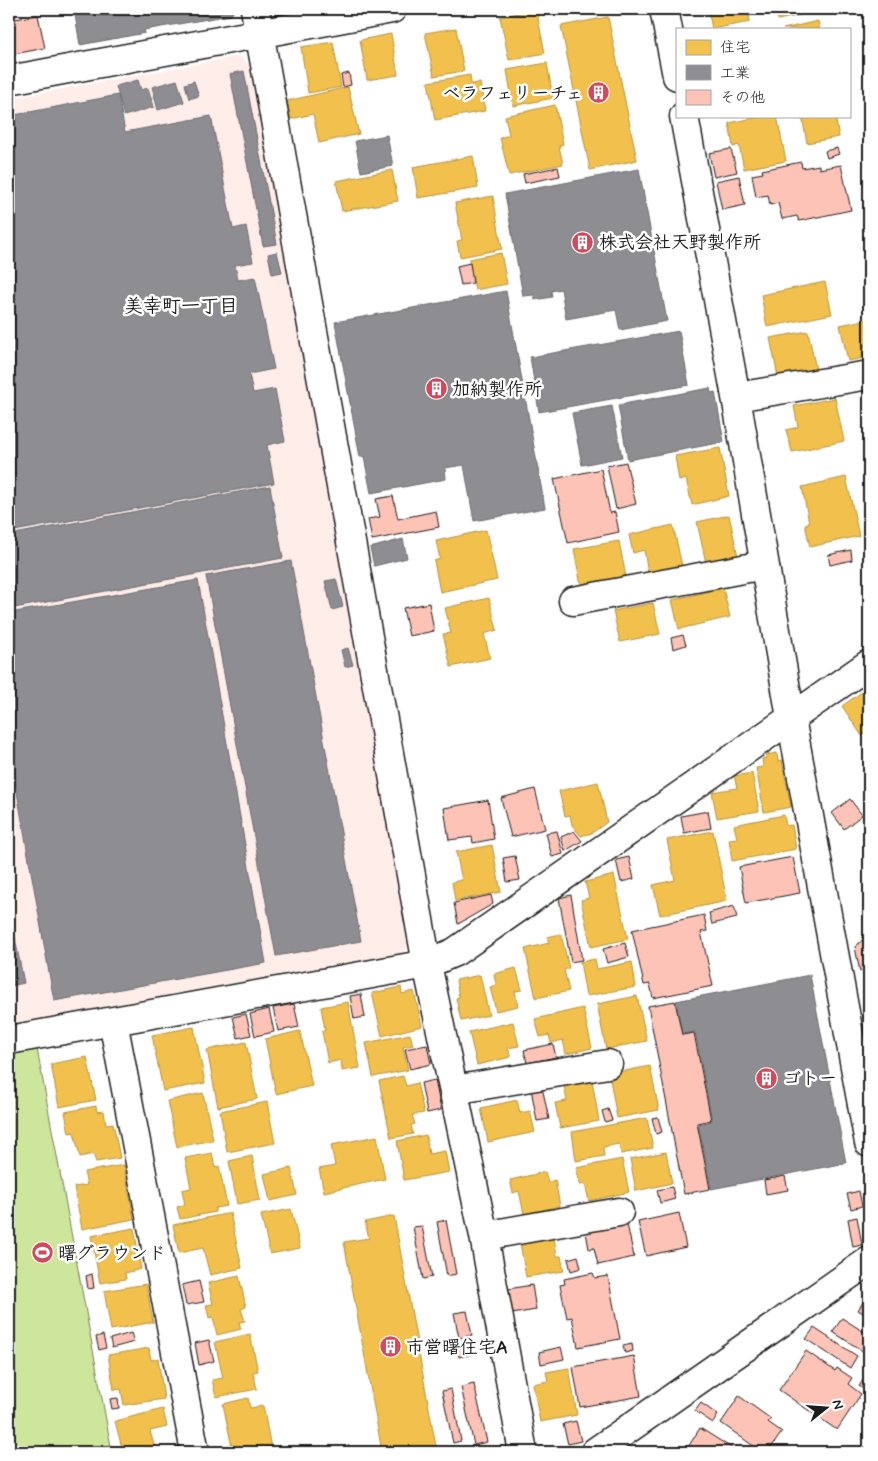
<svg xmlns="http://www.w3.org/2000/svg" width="878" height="1461" font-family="Mynerve,'Klee One',sans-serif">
	<rect width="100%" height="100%" fill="#fff"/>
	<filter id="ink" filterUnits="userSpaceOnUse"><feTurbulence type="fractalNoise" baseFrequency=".02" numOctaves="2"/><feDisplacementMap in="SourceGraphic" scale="10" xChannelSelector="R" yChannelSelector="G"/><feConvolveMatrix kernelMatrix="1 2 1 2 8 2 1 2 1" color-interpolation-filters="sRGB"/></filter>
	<g filter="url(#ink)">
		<path fill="#ffede9" d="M239 56 251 66 411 943 400 955 9 1028V99Z"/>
		<path fill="#cde69c" stroke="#74815c" d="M37 1049 112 1452H9V1054Z"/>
		<path fill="#f2c14e" stroke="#b2903f" d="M536 9 545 53 509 60 500 17Z
			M708 9H748L750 22 712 29Z
			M776 9H814V12L778 20Z
			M608 17 637 160 590 170 561 26Z
			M818 21 820 29H783Z
			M456 28 464 71 434 76 425 33Z
			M391 34 398 75 367 80 360 40Z
			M333 42 341 87 308 93 301 47Z
			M547 63 553 98 513 106 507 70Z
			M470 75 471 84 480 83 485 111 435 120 428 82Z
			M348 87 359 134 319 143 313 114 291 119 287 101Z
			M555 105 563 144 559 146 563 164 509 175 500 138 509 135 505 116Z
			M764 116H777L786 161 744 169 739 145 733 147 729 123Z
			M802 116H835L839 137 807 143Z
			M473 156 478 188 418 198 413 167Z
			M392 170 398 201 342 211 336 181Z
			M493 196 502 249 460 257 457 241 462 240 455 203Z
			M501 253 507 284 475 290 469 259Z
			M825 282 832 314 767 327 761 295Z
			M869 319V357L848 361 840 325Z
			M808 331 816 370 778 377 770 338Z
			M835 398 844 441 792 452 786 430 798 427 794 406Z
			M720 448 729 496 692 505 686 479 679 481 675 456Z
			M846 477 859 536 810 547 805 524 809 523 802 487Z
			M729 515 738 556 706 563 697 522Z
			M673 525 682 566 648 573 644 550 633 553 629 535Z
			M486 530 497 580 440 592 434 561 440 559 436 541Z
			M619 541 626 577 581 586 574 549Z
			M723 588 730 617 679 629 672 600Z
			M489 598 497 630 484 634 490 658 451 667 443 634 451 633 445 608Z
			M653 603 660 634 620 642 613 611Z
			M869 687V731L862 736 842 706Z
			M777 753 778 761 782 760 791 807 764 812 756 768 763 767 762 759 766 758V755Z
			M752 773 759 811 717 818 712 792 737 788 734 776Z
			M598 782 607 822 592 833 581 836 572 825 570 815 565 816 559 791Z
			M784 815 786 826 792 825 796 849 732 861 729 839 737 838 734 825Z
			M713 831 727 901 660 915 653 885 675 880 667 840Z
			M492 845 501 892 455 901 452 882 462 880 456 852Z
			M614 875 628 939 591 947 581 900 589 898 585 882Z
			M561 934 569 968 564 970 569 991 536 998 525 949 549 943 547 937Z
			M595 959 597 969 632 962 636 987 586 996 580 962Z
			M516 968 522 990 515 991 518 1006 496 1011 490 987 496 985 494 974Z
			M480 975 489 1015 461 1021 456 998 459 997 456 980Z
			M401 987 402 994 414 991 422 1026 382 1036 372 993Z
			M637 996 647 1041 606 1049 597 1004Z
			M348 1002 360 1068 342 1071 341 1060 328 1063 322 1031 325 1030 321 1007Z
			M583 1008 592 1048 566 1054 563 1040 551 1043 549 1035 540 1037 535 1019Z
			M513 1022 519 1046 508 1048 511 1057 477 1065 469 1032Z
			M194 1027 205 1083 163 1091 152 1035Z
			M300 1031 312 1086 276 1094 265 1039Z
			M410 1034 413 1045 403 1047 408 1070 373 1077 366 1043Z
			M246 1042 257 1099 218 1107 207 1050Z
			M87 1057 96 1100 59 1107 51 1064Z
			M650 1066 659 1110 617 1118 609 1074Z
			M403 1076 406 1086 417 1083 424 1113 412 1115 415 1124 411 1125 413 1134 391 1138 379 1081Z
			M592 1080 599 1121 560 1128 555 1103 567 1101 564 1086Z
			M203 1093 213 1140 177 1147 167 1101Z
			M517 1100 520 1113 530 1111 535 1132 488 1142 481 1108Z
			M267 1102 275 1143 227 1152 220 1111Z
			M96 1106 97 1112 104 1111 106 1124 113 1123 120 1158 96 1162 93 1154 80 1157 74 1132 69 1133 65 1112Z
			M647 1118 653 1148 621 1154 619 1144 603 1147 604 1156 576 1161 572 1132Z
			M426 1135 429 1154 445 1151 449 1172 404 1180 397 1141Z
			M377 1136 385 1179 324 1192 319 1169 335 1166 331 1145Z
			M666 1152 672 1183 636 1191 630 1159Z
			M212 1153 215 1168 219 1166 227 1206 215 1208V1212L180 1219 177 1207 185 1205 182 1190 191 1188 185 1158Z
			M252 1156 260 1200 237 1204 229 1161Z
			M622 1159 629 1192 589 1201 585 1184 580 1185 576 1168Z
			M124 1165 134 1219 82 1229 74 1187 87 1185 84 1172Z
			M291 1168 297 1195 270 1201 264 1174Z
			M545 1172 548 1182 555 1180 560 1206 524 1214 519 1191 513 1193 510 1180Z
			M291 1209 300 1248 270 1254 261 1215Z
			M230 1213 242 1268 210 1275 203 1248 179 1253 173 1225Z
			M394 1216 437 1452H382L344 1242 369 1238 365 1222Z
			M134 1228 141 1269 125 1273 126 1279 100 1283 91 1236Z
			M554 1237 557 1256H561L564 1271 526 1277 520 1243Z
			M239 1276 246 1307 241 1309 245 1321 239 1322 241 1329 217 1335 213 1317 209 1318 206 1305 213 1304 208 1283Z
			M146 1284 153 1322 111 1330 104 1291Z
			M250 1334 258 1371 253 1372 257 1389 216 1397 212 1380 223 1378 215 1342Z
			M149 1348 151 1360 158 1358 164 1399 124 1405 121 1389 114 1390 108 1355Z
			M569 1368 577 1415 540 1422 533 1384 548 1381 546 1372Z
			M248 1398 250 1408 263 1406 271 1448 251 1452H233L223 1404Z
			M163 1409 167 1427 150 1431 156 1452H123L115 1421Z"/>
		<path fill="#8d8d92" stroke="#6b6b6f" d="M74 9H235L231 15 144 30 145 33 80 45Z
			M244 71 277 244 263 246 230 74Z
			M138 80 141 90 148 88 154 107 124 116 116 86Z
			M177 80 184 102 158 110 152 87Z
			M194 81 199 96 189 99 185 84Z
			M118 95 125 132 211 116 233 229 246 226 253 262 235 265 238 280 255 277 274 369 249 374 253 393 275 389 285 441 267 445 274 483 9 532V116Z
			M387 135 393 166 361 172 355 141Z
			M639 169 667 321 620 330 616 310 566 319 561 289 551 291 552 297 535 300 534 295 523 296 505 194Z
			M277 252 282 272 272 274 268 254Z
			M506 291 545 508 474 521 464 465 445 468 446 479 371 493 364 457H360L335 322Z
			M679 331 689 385 539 412 530 357Z
			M710 388 711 393 715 392 724 442 628 460 618 405Z
			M612 406 622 457 582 465 572 413Z
			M270 486 283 558 9 609V535Z
			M403 539 407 558 374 566 370 548Z
			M291 561 361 941 276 956 206 576Z
			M336 579 343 607 332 610 325 581Z
			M198 580 266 963 54 1001 9 747V613Z
			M348 648 353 665 345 667 341 650Z
			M9 908 24 983 11 986 9 971Z
			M810 975 846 1163 711 1189 698 1124 712 1121 695 1032 682 1034 676 1001Z"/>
		<path fill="#fec3b7" stroke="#1c1c1c" d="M38 15 45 48 9 55V20Z
			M349 73 351 85 343 87 341 75Z
			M837 148 839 154 827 158 825 151Z
			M731 149 737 172 714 177 709 153Z
			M801 162 802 168 819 165V169L841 165 851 210 799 221 797 216 782 219 778 203 770 205 768 195 756 197 752 175 763 173 762 170Z
			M558 167 560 176 525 183 523 174Z
			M739 176 745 205 722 210 716 181Z
			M470 263 473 283 461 285 457 266Z
			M626 462 636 504 616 509 607 466Z
			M601 469 610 513 615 512 619 532 568 543 554 479Z
			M869 492V519L868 520 863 493Z
			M393 496 398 519 436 511 439 527 372 540 368 519 380 517 376 499Z
			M851 550 852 560 830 565 828 555Z
			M429 603 434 631 409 636 403 608Z
			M683 635 686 645 673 649 671 638Z
			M535 789 545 829 511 837 501 798Z
			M850 799 862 815 844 829 832 813Z
			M488 800 494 839 473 843 472 837 449 840 444 808Z
			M708 811 711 828 684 833 681 816Z
			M557 831 563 854 552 857 546 833Z
			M574 831 582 841 565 851 561 837Z
			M515 856 520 880 507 882 503 858Z
			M629 857 634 879 621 882 616 860Z
			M793 857 800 893 746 903 739 867Z
			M491 895 493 904 458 924 454 903Z
			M571 895 582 960 571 962 559 898Z
			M734 906 737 918 712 924 709 913Z
			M704 915 707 931 701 932 713 986 653 998 650 984 644 985 632 930Z
			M869 934V964L860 972 855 947Z
			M625 943 629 957 607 963 603 949Z
			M361 994 365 1017 354 1019 350 996Z
			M675 1001 682 1035 694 1033 711 1120 697 1123 710 1189 684 1194 648 1006Z
			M294 1004 299 1027 278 1031 273 1008Z
			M269 1009 274 1032 255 1036 250 1014Z
			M246 1014 251 1035 238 1038 233 1017Z
			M553 1044 556 1057 527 1063 524 1050Z
			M427 1045 431 1064 410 1069 405 1049Z
			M435 1080 441 1110 427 1113 421 1083Z
			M542 1087 549 1119 537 1121 531 1089Z
			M608 1109 612 1120 605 1122 602 1111Z
			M658 1117 662 1132 656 1134 652 1118Z
			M785 1176 788 1190 766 1194 764 1180Z
			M672 1187 675 1199 660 1203 657 1190Z
			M859 1191 862 1206 851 1209 847 1194Z
			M679 1213 686 1247 646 1256 638 1222Z
			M857 1217 862 1245 853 1247 848 1219Z
			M446 1220 456 1274 447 1276 437 1222Z
			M627 1224 634 1257 598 1265 594 1248 589 1249 586 1232Z
			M422 1226 432 1277 423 1279 413 1227Z
			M578 1256 581 1268 571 1271 568 1259Z
			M593 1273 595 1278 608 1276 620 1339 578 1347 572 1317 567 1318 560 1285 565 1284 564 1279Z
			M92 1274 94 1288 88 1289 86 1276Z
			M199 1281 204 1302 186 1305 182 1285Z
			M532 1285 536 1310 512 1314 508 1289Z
			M865 1299 869 1301V1327L863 1323 868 1316 858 1310Z
			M467 1311 472 1335 459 1338 454 1313Z
			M842 1318 869 1335V1355L833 1332Z
			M814 1328 857 1356 850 1368 806 1339Z
			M131 1333 134 1342 112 1348 110 1339Z
			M103 1335 106 1348 99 1350 96 1337Z
			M209 1340 214 1361 199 1365 195 1343Z
			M474 1341 477 1353 459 1357 456 1346Z
			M632 1344 633 1351 625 1353 623 1346Z
			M561 1347 564 1359 541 1364 539 1352Z
			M806 1351 835 1371 837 1368 852 1378 848 1384 861 1394 837 1430 779 1390Z
			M634 1356 641 1396 580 1407 573 1367Z
			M864 1379 869 1382V1393L859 1386Z
			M474 1384 487 1442 474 1445 461 1387Z
			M451 1389 461 1441 453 1443 442 1391Z
			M739 1396 771 1419 768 1422 782 1432 768 1452H762L721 1423Z
			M118 1398 119 1408 112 1409 110 1399Z
			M701 1403 718 1415 713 1423 695 1411Z
			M576 1421 581 1441 568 1444 563 1424Z
			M700 1428 738 1452H685Z"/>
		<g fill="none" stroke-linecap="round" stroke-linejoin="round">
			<defs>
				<path id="minor" d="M255 9 427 964 484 1236 523 1452
					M664 9 677 76
					M9 80 392 9
					M684 116 736 397 791 718 869 1143
					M736 397 869 375
					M573 601 764 565
					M113 1021 195 1452
					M9 1040 427 964 455 952 869 664
					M454 1090 608 1064
					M484 1236 619 1212
					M595 1452 869 1261"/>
			</defs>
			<use href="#minor" stroke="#1c1c1c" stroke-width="31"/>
			<use href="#minor" stroke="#fff" stroke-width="28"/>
		</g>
	</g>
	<defs>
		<symbol id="building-disc" viewBox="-11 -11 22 22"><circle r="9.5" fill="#d1495b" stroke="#fff"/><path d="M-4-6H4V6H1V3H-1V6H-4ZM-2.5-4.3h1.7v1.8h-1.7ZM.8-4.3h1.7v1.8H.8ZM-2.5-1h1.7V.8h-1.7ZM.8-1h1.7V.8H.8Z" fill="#fff"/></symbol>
		<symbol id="stadium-disc" viewBox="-11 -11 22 22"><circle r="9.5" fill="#d1495b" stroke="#fff"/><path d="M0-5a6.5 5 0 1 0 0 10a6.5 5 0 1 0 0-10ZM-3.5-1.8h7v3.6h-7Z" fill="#fff"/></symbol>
	</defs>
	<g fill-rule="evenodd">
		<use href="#building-disc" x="586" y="80" width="25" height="25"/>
		<use href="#building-disc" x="570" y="230" width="25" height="25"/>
		<use href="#building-disc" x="424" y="376" width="25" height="25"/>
		<use href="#building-disc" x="754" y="1066" width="25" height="25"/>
		<use href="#stadium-disc" x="30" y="1240" width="25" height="25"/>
		<use href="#building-disc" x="378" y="1334" width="25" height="25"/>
	</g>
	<g text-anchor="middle" stroke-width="5" stroke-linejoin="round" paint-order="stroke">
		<g font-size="18" font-weight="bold" fill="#1c1c1c" stroke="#fff" text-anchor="start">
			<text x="583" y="99" text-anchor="end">ベラフェリーチェ</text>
			<text x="599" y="248">株式会社天野製作所</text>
			<text x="452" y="395">加納製作所</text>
			<text x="783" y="1084">ゴトー</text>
			<text x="58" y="1259">曙グラウンド</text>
			<text x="406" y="1353">市営曙住宅A</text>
		</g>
		<g font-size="19" font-weight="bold" fill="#1c1c1c" stroke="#fff">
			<text x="181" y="312">美幸町一丁目</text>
		</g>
	</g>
	<rect width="878" height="1461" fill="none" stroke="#fff" stroke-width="30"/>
	<rect x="15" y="15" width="848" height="1431" fill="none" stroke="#1c1c1c" stroke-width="2" filter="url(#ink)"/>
	<rect x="676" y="28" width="175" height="90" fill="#ffffff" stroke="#a4a4a4"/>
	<rect x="686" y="40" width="25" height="15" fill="#f2c14e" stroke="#a4a4a4"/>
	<text x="720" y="52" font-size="15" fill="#1c1c1c">住宅</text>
	<rect x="686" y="65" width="25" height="15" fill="#8d8d92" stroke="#a4a4a4"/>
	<text x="720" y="78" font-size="15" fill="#1c1c1c">工業</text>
	<rect x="686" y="90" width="25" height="15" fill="#fec3b7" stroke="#a4a4a4"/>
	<text x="720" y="102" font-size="15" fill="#1c1c1c">その他</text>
	<g transform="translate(826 1408) rotate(73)" stroke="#ffffff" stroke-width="4" paint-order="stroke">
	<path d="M0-4L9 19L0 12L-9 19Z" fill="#1c1c1c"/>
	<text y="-8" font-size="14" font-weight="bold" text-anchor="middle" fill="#1c1c1c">N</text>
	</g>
</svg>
